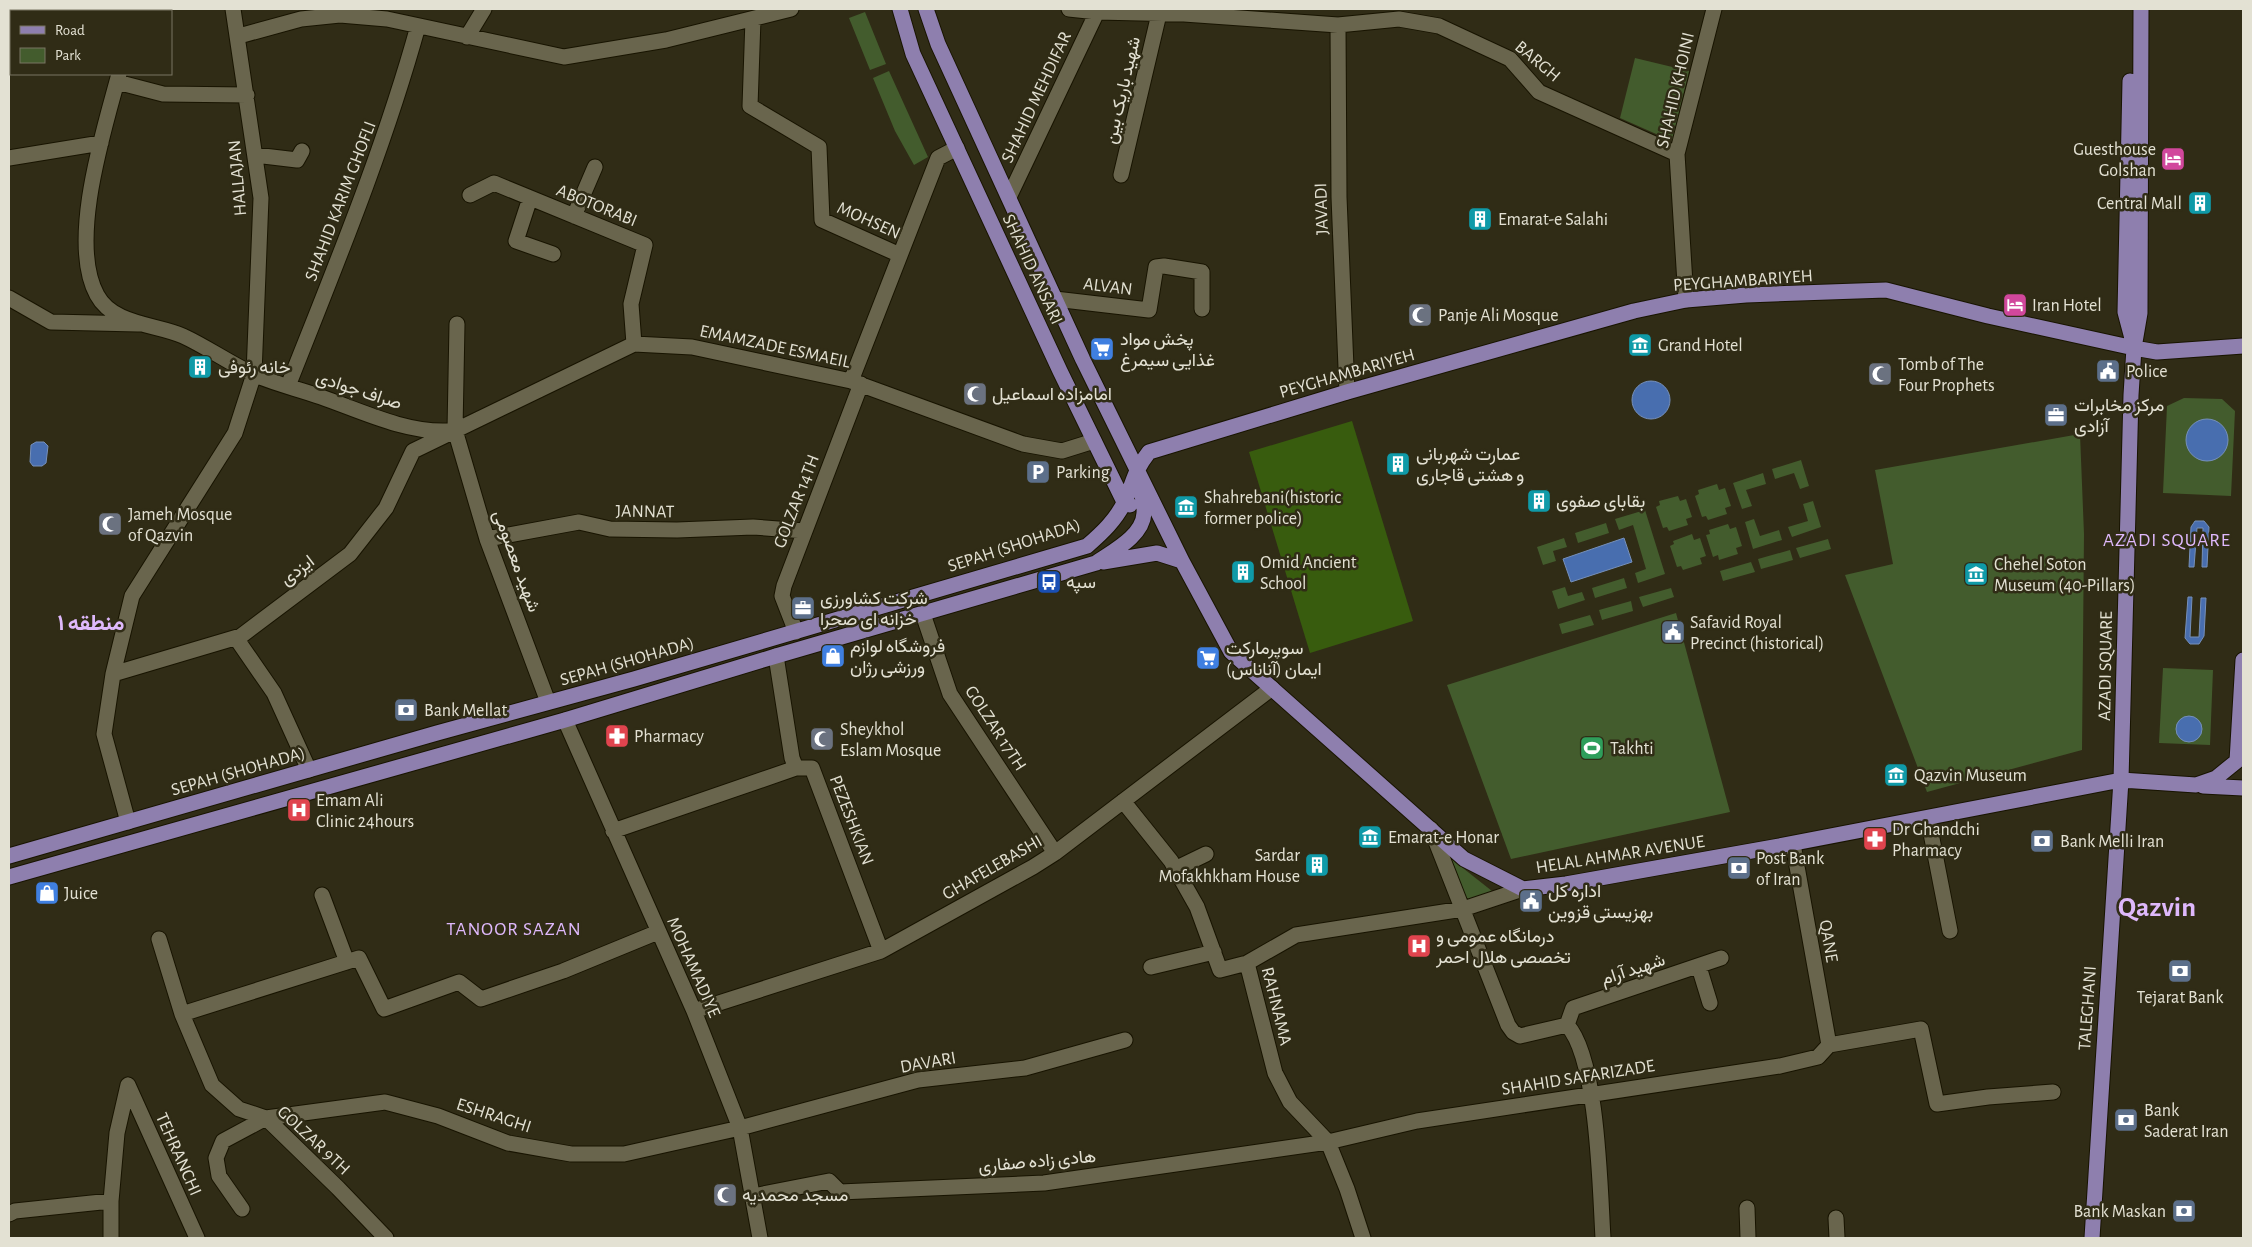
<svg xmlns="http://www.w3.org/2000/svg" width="2252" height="1247" font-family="'Alegreya Sans',Vazirmatn,sans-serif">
	<rect width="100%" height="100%" fill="#302c16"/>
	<path fill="#435c2d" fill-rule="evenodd" d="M865 12 886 64 870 70 849 18Z
		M1635 58 1689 71 1672 141 1620 118Z
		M889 71 928 157 914 165 895 131 873 78Z
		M2184 398 2222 399 2235 411 2231 496 2163 493 2167 406Z
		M2080 434 2084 534 2082 750 1927 792 1845 575 1893 564 1875 470Z
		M1801 460 1809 486 1800 489 1794 473 1775 479 1772 469Z
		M1763 473 1766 484 1746 490 1752 506 1742 509 1733 483Z
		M1717 484 1719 490 1725 488 1731 506 1725 508 1727 514 1708 520 1706 516 1702 517 1695 496 1699 494 1698 490Z
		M1678 496 1680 501 1686 499 1692 517 1686 519 1688 525 1669 531 1667 527 1663 528 1656 507 1660 505 1659 501Z
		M1813 501 1821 527 1792 537 1788 527 1808 521 1803 504Z
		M1645 510 1665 574 1638 583 1635 573 1646 569 1633 525 1619 530 1615 519Z
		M1754 519 1760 536 1779 530 1782 540 1753 549 1745 522Z
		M1606 523 1609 533 1578 543 1575 533Z
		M1728 524 1730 529 1736 527 1742 546 1736 548 1738 554 1719 560 1718 555 1713 557 1706 535 1710 534 1709 530Z
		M1692 534 1694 540 1700 538 1706 556 1700 558 1702 564 1683 570 1681 566 1677 567 1670 546 1674 544 1673 541Z
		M1564 538 1567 547 1553 551 1556 561 1543 565 1537 547Z
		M1828 539 1831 549 1800 558 1796 548Z
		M1790 550 1793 560 1761 569 1758 559Z
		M1751 562 1755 572 1723 581 1720 571Z
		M1624 578 1627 588 1595 598 1592 588Z
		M1565 587 1568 596 1582 592 1585 600 1558 609 1552 591Z
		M1671 588 1674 597 1643 607 1639 597Z
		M1631 601 1633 611 1602 620 1599 610Z
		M1676 613 1730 812 1511 859 1447 685Z
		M1590 615 1594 625 1562 634 1559 624Z
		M2163 668 2213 670 2210 745 2159 743ZM2189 717H2193L2202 730C2199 744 2185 746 2177 735L2181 720Z
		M1449 857 1497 895 1470 901 1466 897Z"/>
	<path fill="#385c0e" d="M1352 421 1413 621 1310 653 1249 452Z"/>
	<path fill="#486eaf" stroke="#7690ba" d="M1632 400a19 19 0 1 1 38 0a19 19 0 1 1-38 0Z
		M2186 440a21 21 0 1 1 42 0a21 21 0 1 1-42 0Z
		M36 442H44L48 446 46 463 42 466H33L30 462 31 445Z
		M2195 521H2204L2209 527 2207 567H2202L2203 528H2197L2194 567H2189L2191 527Z
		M1624 538 1632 562 1571 582 1563 559Z
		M2188 597H2192L2190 637H2199L2201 598H2206L2204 636 2199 644H2190L2185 638Z
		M2176 729a13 13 0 1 1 26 0a13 13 0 1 1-26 0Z"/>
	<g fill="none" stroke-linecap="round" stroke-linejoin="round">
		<defs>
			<path id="minor" d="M1069 9 1097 12 1184 14 1338 25 1399 19 1439 26 1510 59 1539 92 1677 154
				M135 11 136 9
				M753 19 750 106 819 147 822 220 900 255
				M1338 25 1339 197 1347 392
				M239 36 301 19 340 15 387 19 564 57 666 40 791 9
				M467 37 484 9
				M119 74C104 130 68 242 97 295 113 325 156 324 183 336 207 347 229 363 253 374 275 384 299 389 321 397 361 411 406 433 448 431
				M117 82 163 94 247 95
				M255 155 297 160 302 151
				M9 158 101 143
				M1121 175 1159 14
				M470 195 494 183 645 245 631 304 634 344
				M1009 197 1097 12
				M530 198 516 241 553 254
				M574 216 595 167
				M9 298 51 322 138 324
				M1055 299 1149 310 1156 267 1164 266 1202 272V309
				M1686 300 1677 154 1714 9
				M457 324 455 430 487 539 548 702
				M851 381 938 158 957 148
				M288 386C335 267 384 149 418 26
				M487 539 579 522 610 529 677 530 753 527 805 531
				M923 614 950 694 1055 853
				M796 632 782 596 784 586 861 384
				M236 638 274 693 309 770
				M776 656 792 758 796 768H812L881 951
				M113 674 241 636 350 554 386 508 413 451 634 344 692 347 851 381 1023 444 1062 451 1094 441
				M565 720 694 1011 740 1128 760 1238
				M1123 801 1171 861 1197 907 1220 970 1247 963 1275 1073 1290 1102 1328 1142 1347 1189 1363 1238
				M1928 818 1950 931
				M128 822 104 734 113 674 132 596 235 433 254 374 261 198 233 9
				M1431 829 1508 1025 1513 1032 1520 1036 1567 1025
				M613 831 796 768
				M1793 844 1829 1045
				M1175 869 1206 854
				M322 895 347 962
				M159 939 182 1014 212 1085 239 1109 266 1118 338 1188 386 1238
				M1247 963 1296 935 1463 909 1523 889
				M1151 967 1214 952
				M1699 967 1710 1003
				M694 1011 881 951 1033 867 1055 853 1272 688
				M182 1014 359 958 384 1009 459 982 481 999 563 971 658 932
				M1567 1025C1598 1058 1600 1190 1603 1238
				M1567 1025 1573 1008 1721 958
				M1829 1045 1921 1029 1937 1104 1988 1097 2053 1092
				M128 1085 197 1238
				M753 1196 829 1181 840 1192 1044 1183 1328 1142 1417 1121 1780 1066 1818 1057 1829 1045
				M1747 1208 1748 1238
				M242 1209 219 1176 216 1158 223 1141 266 1118 385 1102 438 1116 508 1143 571 1154H624L740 1128 918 1080 1025 1068 1125 1040
				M9 1214 15 1211 111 1201
				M1836 1218 1837 1238
				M111 1238V1201L117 1133 128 1085"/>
			<path id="major" d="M900 9 913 54 1060 371 1124 502 1130 505
				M926 9 938 44 1083 360 1182 561 1231 652 1464 859 1523 889 1566 884 1774 847 2121 780 2196 785 2216 778 2237 761 2243 660
				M2130 81 2125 312 2133 342
				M1103 562 1157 553 1182 561
				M2203 786 2243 788
				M9 856 437 733 634 679 1087 546C1102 533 1116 520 1125 501 1134 481 1134 471 1149 452L1347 392 1634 311 1686 300 1746 295 1886 290 1988 316 2134 348 2157 352 2243 346
				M9 877 565 720 776 656 1096 563C1113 551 1143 536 1144 513 1145 504 1141 494 1140 485
				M2092 1238 2121 780 2131 395 2134 348 2140 313 2141 9"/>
		</defs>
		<use href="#minor" stroke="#181401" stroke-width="17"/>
		<use href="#major" stroke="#181401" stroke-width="17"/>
		<use href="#minor" stroke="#69654d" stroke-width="15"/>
		<use href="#major" stroke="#8e7fae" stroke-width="15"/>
	</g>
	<defs>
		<symbol id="hotel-square" viewBox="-11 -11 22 22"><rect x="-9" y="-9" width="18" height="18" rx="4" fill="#d1479c" stroke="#302c16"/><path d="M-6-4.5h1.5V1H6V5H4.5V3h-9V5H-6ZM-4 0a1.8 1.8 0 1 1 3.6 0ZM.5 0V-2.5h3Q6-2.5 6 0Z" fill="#fff"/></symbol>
		<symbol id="building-square" viewBox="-11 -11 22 22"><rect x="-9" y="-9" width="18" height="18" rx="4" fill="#0f9aa8" stroke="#302c16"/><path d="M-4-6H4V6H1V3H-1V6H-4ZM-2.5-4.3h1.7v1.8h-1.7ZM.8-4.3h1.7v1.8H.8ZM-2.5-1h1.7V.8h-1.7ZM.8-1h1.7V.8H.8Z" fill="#fff"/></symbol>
		<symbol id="mosque-square" viewBox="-11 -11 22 22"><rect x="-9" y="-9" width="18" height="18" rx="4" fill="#6b7280" stroke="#302c16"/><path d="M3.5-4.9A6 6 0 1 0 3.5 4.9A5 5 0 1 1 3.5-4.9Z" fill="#fff"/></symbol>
		<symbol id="museum-square" viewBox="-11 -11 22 22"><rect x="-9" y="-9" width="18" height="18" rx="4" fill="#0f9aa8" stroke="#302c16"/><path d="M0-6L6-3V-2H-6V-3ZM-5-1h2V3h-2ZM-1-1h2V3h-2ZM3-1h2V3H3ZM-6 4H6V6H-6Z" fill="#fff"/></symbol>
		<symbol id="supermarket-square" viewBox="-11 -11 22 22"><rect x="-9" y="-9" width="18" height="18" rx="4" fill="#3f7fe0" stroke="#302c16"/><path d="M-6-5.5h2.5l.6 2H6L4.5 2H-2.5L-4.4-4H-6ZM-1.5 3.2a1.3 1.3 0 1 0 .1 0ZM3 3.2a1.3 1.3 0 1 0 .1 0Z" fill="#fff"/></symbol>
		<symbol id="civic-square" viewBox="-11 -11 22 22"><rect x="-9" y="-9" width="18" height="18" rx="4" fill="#5c6f8a" stroke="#302c16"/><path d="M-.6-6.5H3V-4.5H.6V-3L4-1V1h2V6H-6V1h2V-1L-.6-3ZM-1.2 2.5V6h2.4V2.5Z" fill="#fff"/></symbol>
		<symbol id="office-square" viewBox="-11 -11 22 22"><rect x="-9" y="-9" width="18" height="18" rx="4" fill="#5c6f8a" stroke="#302c16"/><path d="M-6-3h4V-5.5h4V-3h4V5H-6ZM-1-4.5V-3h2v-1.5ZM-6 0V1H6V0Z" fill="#fff"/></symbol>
		<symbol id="parking-square" viewBox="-11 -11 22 22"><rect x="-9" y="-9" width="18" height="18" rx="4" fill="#5c6f8a" stroke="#302c16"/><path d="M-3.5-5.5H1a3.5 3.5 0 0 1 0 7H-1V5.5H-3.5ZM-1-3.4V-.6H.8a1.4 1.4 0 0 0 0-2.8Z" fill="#fff"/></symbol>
		<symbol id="bus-square" viewBox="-11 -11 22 22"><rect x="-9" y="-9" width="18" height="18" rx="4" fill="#1a4fb4" stroke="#302c16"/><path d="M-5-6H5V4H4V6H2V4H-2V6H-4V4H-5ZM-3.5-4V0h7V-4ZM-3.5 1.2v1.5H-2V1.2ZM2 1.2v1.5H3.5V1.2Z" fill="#fff"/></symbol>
		<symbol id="shop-square" viewBox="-11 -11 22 22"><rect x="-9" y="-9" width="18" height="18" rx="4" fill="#3f7fe0" stroke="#302c16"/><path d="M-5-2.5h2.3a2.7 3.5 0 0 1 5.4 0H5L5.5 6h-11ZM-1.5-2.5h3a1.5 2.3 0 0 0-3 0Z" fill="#fff"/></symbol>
		<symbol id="bank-square" viewBox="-11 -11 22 22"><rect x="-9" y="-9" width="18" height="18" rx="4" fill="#5c6f8a" stroke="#302c16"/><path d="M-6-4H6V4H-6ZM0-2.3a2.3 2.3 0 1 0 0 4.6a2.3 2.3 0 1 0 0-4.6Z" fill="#fff"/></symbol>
		<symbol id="pharmacy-square" viewBox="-11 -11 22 22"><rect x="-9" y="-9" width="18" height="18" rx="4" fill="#e0444e" stroke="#302c16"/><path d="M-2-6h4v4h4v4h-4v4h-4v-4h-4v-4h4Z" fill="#fff"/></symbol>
		<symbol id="stadium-square" viewBox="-11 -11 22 22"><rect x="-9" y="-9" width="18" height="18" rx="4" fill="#2e9e5b" stroke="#302c16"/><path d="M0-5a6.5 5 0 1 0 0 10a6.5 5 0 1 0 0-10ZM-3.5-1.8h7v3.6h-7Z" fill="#fff"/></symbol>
		<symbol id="hospital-square" viewBox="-11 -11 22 22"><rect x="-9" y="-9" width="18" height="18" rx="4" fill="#e0444e" stroke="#302c16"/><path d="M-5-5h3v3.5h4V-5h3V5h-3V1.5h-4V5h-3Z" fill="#fff"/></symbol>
	</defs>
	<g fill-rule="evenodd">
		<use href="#hotel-square" x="2159" y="145" width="28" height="28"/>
		<use href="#building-square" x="2186" y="189" width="28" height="28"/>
		<use href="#building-square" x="1466" y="205" width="28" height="28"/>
		<use href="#hotel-square" x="2001" y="291" width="28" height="28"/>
		<use href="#mosque-square" x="1406" y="301" width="28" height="28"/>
		<use href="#museum-square" x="1626" y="331" width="28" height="28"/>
		<use href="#supermarket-square" x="1088" y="335" width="28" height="28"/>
		<use href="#building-square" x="186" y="353" width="28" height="28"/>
		<use href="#civic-square" x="2094" y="357" width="28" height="28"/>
		<use href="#mosque-square" x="1866" y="360" width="28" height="28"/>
		<use href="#mosque-square" x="961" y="380" width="28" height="28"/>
		<use href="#office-square" x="2042" y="401" width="28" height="28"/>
		<use href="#building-square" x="1384" y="450" width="28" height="28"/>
		<use href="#parking-square" x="1024" y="458" width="28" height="28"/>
		<use href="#building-square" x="1525" y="487" width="28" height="28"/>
		<use href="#museum-square" x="1172" y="493" width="28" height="28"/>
		<use href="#mosque-square" x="96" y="510" width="28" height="28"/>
		<use href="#building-square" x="1229" y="558" width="28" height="28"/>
		<use href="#museum-square" x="1962" y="560" width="28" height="28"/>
		<use href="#bus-square" x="1035" y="568" width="28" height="28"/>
		<use href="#office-square" x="789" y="594" width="28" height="28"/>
		<use href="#civic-square" x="1659" y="618" width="28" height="28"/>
		<use href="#shop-square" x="819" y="642" width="28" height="28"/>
		<use href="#supermarket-square" x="1194" y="644" width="28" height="28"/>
		<use href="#bank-square" x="392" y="696" width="28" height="28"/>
		<use href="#pharmacy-square" x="603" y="722" width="28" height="28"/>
		<use href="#mosque-square" x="808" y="725" width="28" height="28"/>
		<use href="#stadium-square" x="1578" y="734" width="28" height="28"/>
		<use href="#museum-square" x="1882" y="761" width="28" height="28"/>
		<use href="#hospital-square" x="285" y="796" width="28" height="28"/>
		<use href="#museum-square" x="1356" y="823" width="28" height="28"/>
		<use href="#pharmacy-square" x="1861" y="825" width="28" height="28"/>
		<use href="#bank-square" x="2028" y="827" width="28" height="28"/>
		<use href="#building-square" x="1303" y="851" width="28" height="28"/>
		<use href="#bank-square" x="1725" y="854" width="28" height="28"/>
		<use href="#shop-square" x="33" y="879" width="28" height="28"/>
		<use href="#civic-square" x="1517" y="887" width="28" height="28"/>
		<use href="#hospital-square" x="1405" y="932" width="28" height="28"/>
		<use href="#bank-square" x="2166" y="957" width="28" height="28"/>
		<use href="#bank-square" x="2112" y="1106" width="28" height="28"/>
		<use href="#mosque-square" x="711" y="1181" width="28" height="28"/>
		<use href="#bank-square" x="2170" y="1197" width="28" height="28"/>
	</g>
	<g text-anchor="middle" stroke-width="5" stroke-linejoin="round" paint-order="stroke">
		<g font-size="18" fill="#e3e1d3" stroke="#302c16">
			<text transform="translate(1538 61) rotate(40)" y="6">BARGH</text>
			<text transform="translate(1122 90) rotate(-77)" y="6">شهید باریک بین</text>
			<text transform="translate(1675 90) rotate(-77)" y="6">SHAHID KHOINI</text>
			<text transform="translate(1036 97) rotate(-65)" y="6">SHAHID MEHDIFAR</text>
			<text transform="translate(237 178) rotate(-95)" y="6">HALLAJAN</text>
			<text transform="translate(340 201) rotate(-69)" y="6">SHAHID KARIM GHOFLI</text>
			<text transform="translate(597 205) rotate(22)" y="6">ABOTORABI</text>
			<text transform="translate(1321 209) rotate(-92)" y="6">JAVADI</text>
			<text transform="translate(869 220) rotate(24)" y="6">MOHSEN</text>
			<text transform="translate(1033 269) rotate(65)" y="6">SHAHID ANSARI</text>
			<text transform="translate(1743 280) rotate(-4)" y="6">PEYGHAMBARIYEH</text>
			<text transform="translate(1108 286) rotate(7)" y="6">ALVAN</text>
			<text transform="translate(775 346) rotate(12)" y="6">EMAMZADE ESMAEIL</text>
			<text transform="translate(1347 373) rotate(-16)" y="6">PEYGHAMBARIYEH</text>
			<text transform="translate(359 390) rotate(18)" y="6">صراف جوادی</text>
			<text transform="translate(796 501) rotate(-69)" y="6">GOLZAR 14TH</text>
			<text transform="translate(645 511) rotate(1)" y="6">JANNAT</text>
			<text transform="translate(1014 545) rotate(-18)" y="6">SEPAH (SHOHADA)</text>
			<text transform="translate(517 561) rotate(70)" y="6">شهید معصومی</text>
			<text transform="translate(297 570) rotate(-37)" y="6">ایزدی</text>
			<text transform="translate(627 661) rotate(-16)" y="6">SEPAH (SHOHADA)</text>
			<text transform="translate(2105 666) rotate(-89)" y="6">AZADI SQUARE</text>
			<text transform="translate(996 728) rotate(57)" y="6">GOLZAR 17TH</text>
			<text transform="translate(238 771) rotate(-16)" y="6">SEPAH (SHOHADA)</text>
			<text transform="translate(852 820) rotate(69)" y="6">PEZESHKIAN</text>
			<text transform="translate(1620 854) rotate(-9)" y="6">HELAL AHMAR AVENUE</text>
			<text transform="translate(992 867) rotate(-30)" y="6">GHAFELEBASHI</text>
			<text transform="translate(1829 941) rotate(80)" y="6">QANE</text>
			<text transform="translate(694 967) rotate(66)" y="6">MOHAMADIYE</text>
			<text transform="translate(1633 969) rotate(-18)" y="6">شهید آرام</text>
			<text transform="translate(1277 1006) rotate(76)" y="6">RAHNAMA</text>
			<text transform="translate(2087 1008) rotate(-86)" y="6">TALEGHANI</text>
			<text transform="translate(928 1062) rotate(-10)" y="6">DAVARI</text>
			<text transform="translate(1578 1077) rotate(-9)" y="6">SHAHID SAFARIZADE</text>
			<text transform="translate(494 1115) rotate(18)" y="6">ESHRAGHI</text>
			<text transform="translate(314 1140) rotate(43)" y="6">GOLZAR 9TH</text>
			<text transform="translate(179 1154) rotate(66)" y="6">TEHRANCHI</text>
			<text transform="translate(1037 1161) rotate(-5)" y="6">هادی زاده صفاری</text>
		</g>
		<g font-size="18" fill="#e3e1d3" stroke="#302c16" text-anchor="start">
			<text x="2156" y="155" text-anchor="end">Guesthouse<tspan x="2156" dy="21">Golshan</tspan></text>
			<text x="2182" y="209" text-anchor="end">Central Mall</text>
			<text x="1498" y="225">Emarat-e Salahi</text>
			<text x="2032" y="311">Iran Hotel</text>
			<text x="1438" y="321">Panje Ali Mosque</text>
			<text x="1120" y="345">پخش مواد<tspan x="1120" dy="21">غذایی سیمرغ</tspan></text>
			<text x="1658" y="351">Grand Hotel</text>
			<text x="1898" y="370">Tomb of The<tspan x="1898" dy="21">Four Prophets</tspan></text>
			<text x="218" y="373">خانه رئوفی</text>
			<text x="2126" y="377">Police</text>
			<text x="992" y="400">امامزاده اسماعیل</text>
			<text x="2074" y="411">مرکز مخابرات<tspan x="2074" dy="21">آزادی</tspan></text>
			<text x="1416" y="460">عمارت شهربانی<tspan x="1416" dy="21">و هشتی قاجاری</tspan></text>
			<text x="1056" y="478">Parking</text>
			<text x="1204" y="503">Shahrebani(historic<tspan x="1204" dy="21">former police)</tspan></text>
			<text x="1556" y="507">بقابای صفوی</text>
			<text x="128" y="520">Jameh Mosque<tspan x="128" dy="21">of Qazvin</tspan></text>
			<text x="1260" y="568">Omid Ancient<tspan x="1260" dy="21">School</tspan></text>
			<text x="1994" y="570">Chehel Soton<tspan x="1994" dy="21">Museum (40-Pillars)</tspan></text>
			<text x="1066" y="588">سپه</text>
			<text x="820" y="604">شرکت کشاورزی<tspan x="820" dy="21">خزانه ای صحرا</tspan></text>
			<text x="1690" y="628">Safavid Royal<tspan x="1690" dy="21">Precinct (historical)</tspan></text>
			<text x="850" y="652">فروشگاه لوازم<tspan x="850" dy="21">ورزشی رژان</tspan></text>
			<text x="1226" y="654">سوپرمارکت<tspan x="1226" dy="21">ایمان (آناناس)</tspan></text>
			<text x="424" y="716">Bank Mellat</text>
			<text x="840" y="735">Sheykhol<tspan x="840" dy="21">Eslam Mosque</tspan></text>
			<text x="634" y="742">Pharmacy</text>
			<text x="1610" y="754">Takhti</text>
			<text x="1914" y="781">Qazvin Museum</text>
			<text x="316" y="806">Emam Ali<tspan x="316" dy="21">Clinic 24hours</tspan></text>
			<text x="1892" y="835">Dr Ghandchi<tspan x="1892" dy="21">Pharmacy</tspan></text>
			<text x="1388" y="843">Emarat-e Honar</text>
			<text x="2060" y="847">Bank Melli Iran</text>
			<text x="1300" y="861" text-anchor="end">Sardar<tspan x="1300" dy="21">Mofakhkham House</tspan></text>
			<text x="1756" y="864">Post Bank<tspan x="1756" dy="21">of Iran</tspan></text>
			<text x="1548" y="897">اداره کل<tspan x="1548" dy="21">بهزیستی قزوین</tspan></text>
			<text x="64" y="899">Juice</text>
			<text x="1436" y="942">درمانگاه عمومی و<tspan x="1436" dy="21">تخصصی هلال احمر</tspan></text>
			<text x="2180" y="1003" text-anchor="middle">Tejarat Bank</text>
			<text x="2144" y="1116">Bank<tspan x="2144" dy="21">Saderat Iran</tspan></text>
			<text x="742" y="1201">مسجد محمدیه</text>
			<text x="2166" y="1217" text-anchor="end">Bank Maskan</text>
		</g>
		<g font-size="19" letter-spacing="1" fill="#deb8fb" stroke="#302c16">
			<text x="2167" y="546">AZADI SQUARE</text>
			<text x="514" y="935">TANOOR SAZAN</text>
		</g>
		<g font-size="22" font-weight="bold" fill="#deb8fb" stroke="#302c16">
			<text x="91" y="630">منطقه ۱</text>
		</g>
		<g font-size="28" font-weight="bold" fill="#deb8fb" stroke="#302c16">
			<text x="2157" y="916">Qazvin</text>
		</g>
	</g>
	<rect width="2252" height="1247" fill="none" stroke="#e3e1d3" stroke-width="20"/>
	<rect x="10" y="10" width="162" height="65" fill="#302c16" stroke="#787462"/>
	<rect x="20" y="26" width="25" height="8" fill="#8e7fae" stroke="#787462"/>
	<text x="55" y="35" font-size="15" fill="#e3e1d3">Road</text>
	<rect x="20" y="48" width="25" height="15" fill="#435c2d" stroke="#787462"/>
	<text x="55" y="60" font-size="15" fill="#e3e1d3">Park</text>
</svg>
